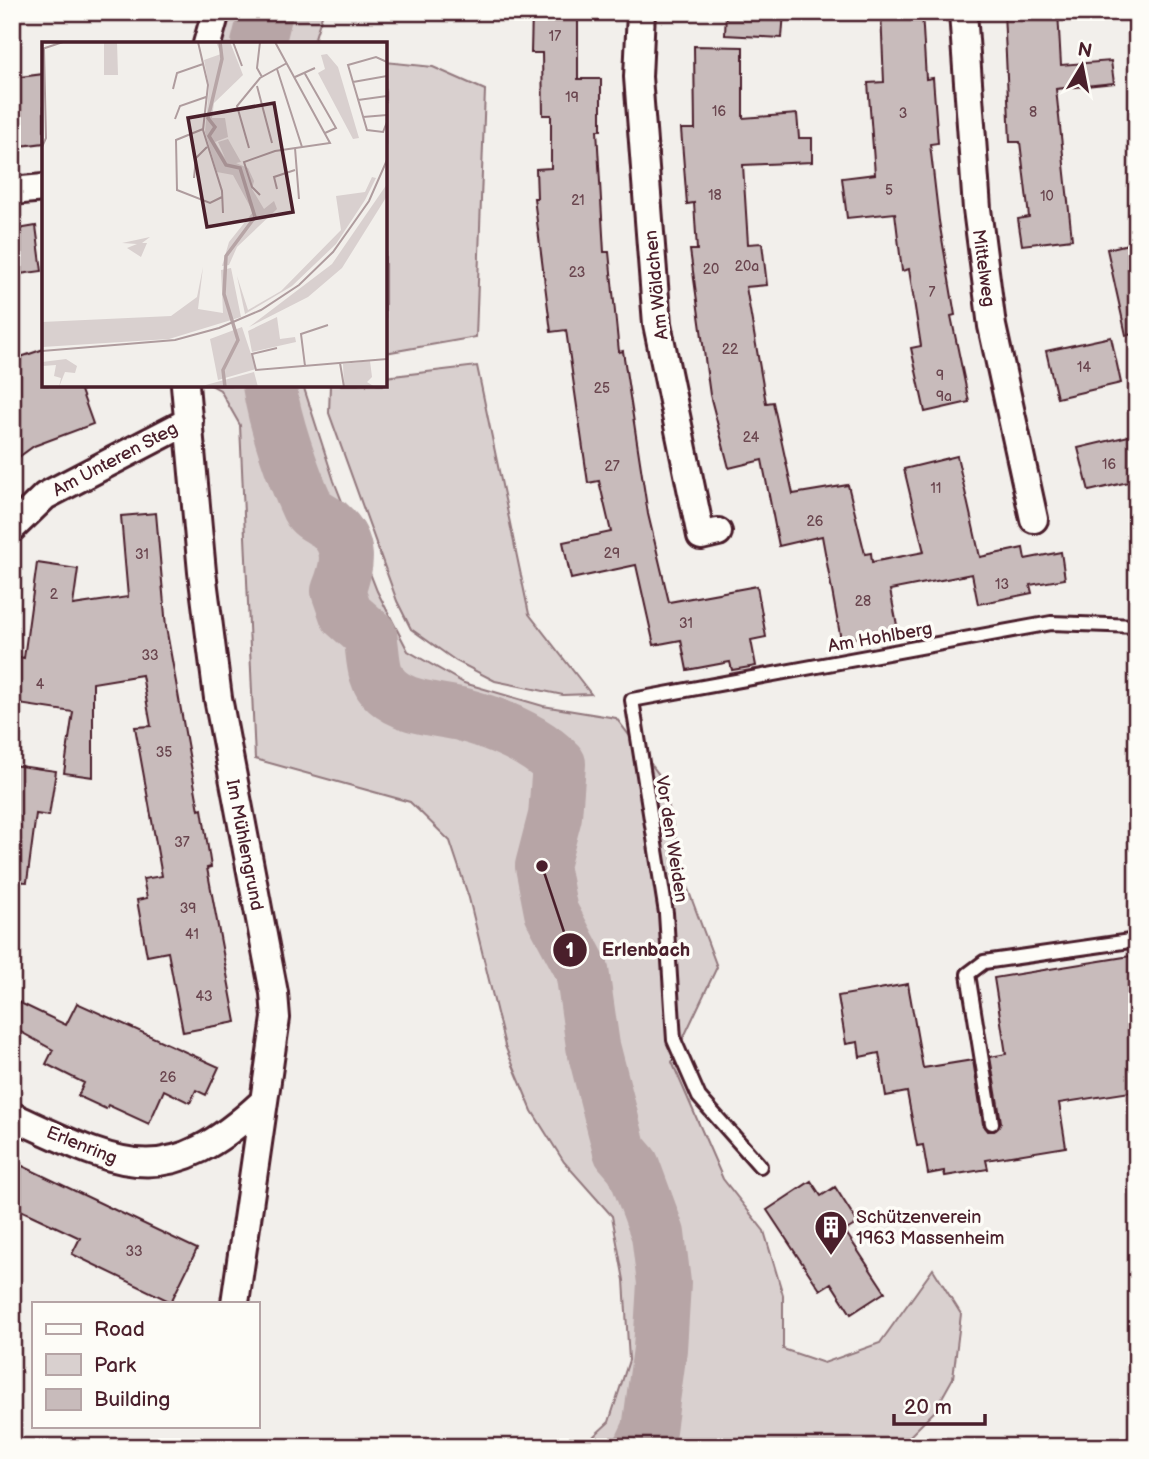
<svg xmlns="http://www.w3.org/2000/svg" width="1149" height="1459" font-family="'Balsamiq Sans',sans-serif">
	<rect width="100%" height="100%" fill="#f2efeb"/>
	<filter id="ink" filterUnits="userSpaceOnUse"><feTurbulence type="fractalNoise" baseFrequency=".0143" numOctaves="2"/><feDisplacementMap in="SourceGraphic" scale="14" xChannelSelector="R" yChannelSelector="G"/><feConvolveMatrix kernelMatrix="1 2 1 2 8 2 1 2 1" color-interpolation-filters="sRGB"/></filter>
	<g filter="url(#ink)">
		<path fill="#d9d0cf" stroke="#92787d" stroke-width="2" d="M231 12H255L249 32 250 44H222Z
			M280 12H323L313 44H274V33Z
			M385 62 433 67 485 90 476 337 385 353Z
			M477 366 529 614 591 694 563 695 495 681 456 661 411 629 397 601 329 413 330 385H385V377Z
			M211 385H303L334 481 377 591 408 651 464 683 543 706 616 718 663 780 685 881 717 967 672 1062 723 1179 764 1231 783 1295V1349L824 1363 880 1343 933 1269 961 1314 953 1378 934 1412 899 1447H582L609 1422 629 1360 624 1280 612 1216 564 1162 532 1111 505 1046 469 898 450 841 410 802 255 759 240 425 220 390Z"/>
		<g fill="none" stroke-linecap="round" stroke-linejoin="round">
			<path stroke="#b7a5a6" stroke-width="54" d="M258 44 266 12
				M269 385C275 423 292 473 308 508 312 516 322 519 329 524 352 544 348 566 338 591L346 614 370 635C374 654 371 677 387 691 407 709 440 709 464 715 497 724 536 740 559 764L555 816 542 866 551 912 582 970 593 1046 620 1151 633 1166 658 1234 664 1283 660 1349 649 1430 641 1447"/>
		</g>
		<path fill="#c8bbbb" stroke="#4a1f2b" stroke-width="2" d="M532 12H578V79H601V130H597L604 252H609L619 352 623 351 648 514 669 602 757 586 766 637 751 640 756 666 732 670 730 662 687 670 681 640 654 645 636 565 571 579 563 542 611 532 599 481 588 483 566 330 551 332 534 198H537L536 169 551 168V115H543L542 53H531Z
			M726 12H784L782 38 725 35Z
			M881 12H922L926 79 933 78 938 143 930 144 939 221 955 315 951 316 969 402 925 412 911 348 921 346 909 269 902 271 895 213 847 218 842 178 875 174 868 83 884 82Z
			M1004 12H1058L1061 65 1111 61 1114 83 1056 89 1072 239 1022 245 1018 219 1029 217 1020 142H1010Z
			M694 46 743 47V118L797 114 799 138H812V162L743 165 748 244 762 243 767 285 746 287 766 403 773 402 793 494 848 485 865 554 871 553 872 562 924 552 904 469 957 456 980 557 1023 548 1025 559 1061 552 1065 579 1030 585 1032 593 978 604 972 574 890 590 898 630 841 640 822 536 779 546 762 460 729 468 710 395 690 250H697L694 203 687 204 681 129H695Z
			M44 74V143L12 147V78Z
			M36 226 42 271 12 275V230Z
			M1137 242V334L1126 335 1107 249Z
			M1111 337 1121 383 1057 398 1046 351Z
			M44 349V385H79L93 424 34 446 12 462V360Z
			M1137 434V480L1089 491 1078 448Z
			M156 513 166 627 199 810 202 809 211 867 207 868 236 1022 183 1032 168 952 147 956 137 900 147 898 143 879 162 876 135 727 151 726 142 675 93 683V777L64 773 73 712 12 703 19 657 24 658 37 563 78 569 73 605 128 597 121 516Z
			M12 765 56 771 49 816 36 814 27 882 12 881Z
			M1137 955V1091L1059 1103 1066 1147 986 1160 988 1169 945 1176 944 1171 928 1174 923 1145 917 1146 907 1092 886 1096 879 1053 860 1057 858 1042 846 1044 838 996 908 984 923 1068 973 1060 983 1124 988 1131H994L1001 1122 990 1057 1006 1054 994 978Z
			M12 999 66 1025 77 1003 219 1067 206 1095 196 1090 190 1103 164 1090 149 1124 108 1105 106 1109 78 1096 84 1083 46 1064 53 1050 12 1027Z
			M12 1161 197 1249 171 1302 72 1254 80 1238 12 1206Z
			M811 1181 821 1196 835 1187 858 1223 845 1231 885 1292 851 1314 831 1283 820 1290 767 1210Z"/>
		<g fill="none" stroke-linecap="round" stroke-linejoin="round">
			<defs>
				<path id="service" d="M992 1123 968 974 984 962 1137 940
					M760 1166 699 1097 674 1040 666 913 632 700 1051 623 1137 626"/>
				<path id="minor" d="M641 12 638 77 657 324 701 536 718 532
					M963 12 977 209 992 326 1034 519
					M207 44 216 12
					M12 191 44 188
					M185 385 202 572 218 698 274 993 276 1018 235 1303
					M12 528 45 496 189 421
					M12 1116C121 1166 164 1194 262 1103"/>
			</defs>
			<use href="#service" stroke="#4a1f2b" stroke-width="18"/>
			<use href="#minor" stroke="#4a1f2b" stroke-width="32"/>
			<use href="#service" stroke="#fdfcf7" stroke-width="12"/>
			<use href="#minor" stroke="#fdfcf7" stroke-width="26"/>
		</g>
	</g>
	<defs>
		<symbol id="building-pin" viewBox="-11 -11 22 30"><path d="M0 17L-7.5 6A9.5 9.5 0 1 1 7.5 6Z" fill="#4a1f2b" stroke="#fdfcf7"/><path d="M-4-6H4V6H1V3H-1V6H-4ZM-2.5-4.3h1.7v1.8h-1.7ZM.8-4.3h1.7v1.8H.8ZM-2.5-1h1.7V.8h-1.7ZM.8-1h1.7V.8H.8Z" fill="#fff"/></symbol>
	</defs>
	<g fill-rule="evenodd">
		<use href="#building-pin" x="812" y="1208" width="38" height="52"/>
	</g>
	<g text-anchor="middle" stroke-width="7" stroke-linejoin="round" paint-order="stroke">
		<g font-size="14" fill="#6a464f">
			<text x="555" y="41">17</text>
			<text x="572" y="102">19</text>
			<text x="719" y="116">16</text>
			<text x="1033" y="117">8</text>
			<text x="903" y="118">3</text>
			<text x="889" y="195">5</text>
			<text x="715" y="200">18</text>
			<text x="1047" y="201">10</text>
			<text x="578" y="205">21</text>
			<text x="747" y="271">20a</text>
			<text x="711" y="274">20</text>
			<text x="577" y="277">23</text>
			<text x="932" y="297">7</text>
			<text x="730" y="354">22</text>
			<text x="1084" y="372">14</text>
			<text x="940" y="380">9</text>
			<text x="602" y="393">25</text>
			<text x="944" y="401">9a</text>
			<text x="751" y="442">24</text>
			<text x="1109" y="469">16</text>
			<text x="612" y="471">27</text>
			<text x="936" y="493">11</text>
			<text x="815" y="526">26</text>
			<text x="612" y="558">29</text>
			<text x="142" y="559">31</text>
			<text x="1002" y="589">13</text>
			<text x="54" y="599">2</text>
			<text x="863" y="606">28</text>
			<text x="686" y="628">31</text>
			<text x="150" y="660">33</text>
			<text x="40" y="689">4</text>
			<text x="164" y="757">35</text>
			<text x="182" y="847">37</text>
			<text x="188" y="913">39</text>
			<text x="192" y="939">41</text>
			<text x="204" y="1001">43</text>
			<text x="168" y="1082">26</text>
			<text x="134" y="1256">33</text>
		</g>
		<g font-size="18" fill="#4a1f2b" stroke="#fdfcf7">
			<text transform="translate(984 268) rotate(82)" y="6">Mittelweg</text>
			<text transform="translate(656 285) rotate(-96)" y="6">Am Wäldchen</text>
			<text transform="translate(115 459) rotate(-28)" y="6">Am Unteren Steg</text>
			<text transform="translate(880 637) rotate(-10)" y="6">Am Hohlberg</text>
			<text transform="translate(672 839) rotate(81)" y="6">Vor den Weiden</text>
			<text transform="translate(245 845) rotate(79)" y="6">Im Mühlengrund</text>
			<text transform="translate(82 1145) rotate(22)" y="6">Erlenring</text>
		</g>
		<g font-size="18" fill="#4a1f2b" stroke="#fdfcf7" text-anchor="start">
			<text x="856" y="1223">Schützenverein<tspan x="856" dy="21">1963 Massenheim</tspan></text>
		</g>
	</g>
	<g transform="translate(42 42)">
		<rect width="345" height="345" fill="#f2efeb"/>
		<path d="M75 0 76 33H62V1ZM174 0H188L201 33 172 61 170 76H183L186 95 173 100 183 116 176 100 186 97 199 120 194 121 206 126 212 139 210 147 222 167 232 159 235 167 195 205 187 223 180 224 187 200 211 170 191 133 175 130 163 90 167 45 162 18 179 12ZM285 12 296 25 317 96 311 97 276 31 283 27 279 13ZM330 135 334 136 323 158 294 202 250 244 203 272 195 234 206 268 239 249 299 188 294 154 323 150ZM345 142V154L300 226 266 255 207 285 290 222ZM108 195 100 201H105L99 215 85 206 95 202 80 201ZM161 225 156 267 181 271 179 228 189 226 199 275 127 297 0 305V280L129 274 155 255ZM235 275 238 297 253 295 254 300 210 310 206 289ZM200 285 214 327 176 338 168 297ZM24 317 35 324 33 331 23 330 17 345 19 336 12 334 14 323 0 324V320ZM328 319 330 335 325 340 333 345H302L301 322ZM212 330 216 345H158L160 344Z" fill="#d9d0cf"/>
		<path fill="none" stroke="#b7a5a6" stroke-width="3.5" d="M178 0 180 17 166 76 173 85 167 94 184 123 198 126 213 175 184 214 182 252 196 298 181 328 183 345"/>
		<path fill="none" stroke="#af9c9e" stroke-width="2" d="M156 0 166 43 161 88 180 149 181 171M191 0 200 24M218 0 215 26 220 35M0 7 21 0M345 20 334 15 306 23 325 88 341 90 345 80M235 27 260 105M262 30 294 86 283 91M253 35 273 26M311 40 345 34M215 44 230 101M131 47 135 31 161 22M316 58 345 54M321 75 345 73M133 77 138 64 164 55M161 87 134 98 135 148 168 161 180 155M0 105 4 96 2 7M207 106 195 64 218 36 245 21M253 106 257 157M152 136 154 116 165 105M235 147 232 135 253 128M218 153 210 145 202 120 233 109 288 101 233 0M235 306 210 312 214 328 345 317M0 309 133 298 177 286 219 268 257 243 291 210 327 159 345 118M298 321 302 345M263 324 259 292 286 283"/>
		<path fill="#4a1f2b" fill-opacity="0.15" stroke="#4a1f2b" stroke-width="3.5" d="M232 61 251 170 165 185 146 76Z"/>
		<rect width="345" height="345" fill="none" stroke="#4a1f2b" stroke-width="3.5"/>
	</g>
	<path fill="none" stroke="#4a1f2b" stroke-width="2.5" d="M542 866L570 950"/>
	<g fill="#4a1f2b" stroke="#fdfcf7" stroke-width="2.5">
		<circle cx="542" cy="866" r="7"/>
		<circle cx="570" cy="950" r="18"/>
	</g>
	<g font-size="21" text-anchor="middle" font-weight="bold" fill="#fff">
		<text x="570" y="957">1</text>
	</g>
	<g font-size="19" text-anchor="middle" font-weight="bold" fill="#4a1f2b" stroke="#fdfcf7" stroke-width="7" stroke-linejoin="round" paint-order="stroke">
		<text x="646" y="956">Erlenbach</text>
	</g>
	<rect width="1149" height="1459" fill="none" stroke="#fdfcf7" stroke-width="42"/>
	<rect x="21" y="21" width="1107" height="1417" fill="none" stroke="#4a1f2b" stroke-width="2.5" filter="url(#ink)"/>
	<rect x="32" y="1302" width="228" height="126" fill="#fdfcf7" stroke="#b5a4a5" stroke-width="2"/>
	<rect x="46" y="1324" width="35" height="10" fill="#fdfcf7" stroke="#b5a4a5" stroke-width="2"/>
	<text x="94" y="1336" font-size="21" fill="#4a1f2b">Road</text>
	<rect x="46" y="1354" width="35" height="21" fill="#d9d0cf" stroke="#b5a4a5" stroke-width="2"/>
	<text x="94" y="1372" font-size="21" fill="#4a1f2b">Park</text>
	<rect x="46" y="1389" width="35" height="21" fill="#c8bbbb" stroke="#b5a4a5" stroke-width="2"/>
	<text x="94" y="1406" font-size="21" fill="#4a1f2b">Building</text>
	<g transform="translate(1082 66) rotate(10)" stroke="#fdfcf7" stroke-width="5" paint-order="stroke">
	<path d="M0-5L12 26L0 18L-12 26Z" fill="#4a1f2b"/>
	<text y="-10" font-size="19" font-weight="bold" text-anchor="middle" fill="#4a1f2b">N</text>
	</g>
	<path d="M894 1414v10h91v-10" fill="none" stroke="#4a1f2b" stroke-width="3.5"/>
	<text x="904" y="1414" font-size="21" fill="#4a1f2b" stroke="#fdfcf7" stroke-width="5" paint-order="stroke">20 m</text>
</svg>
